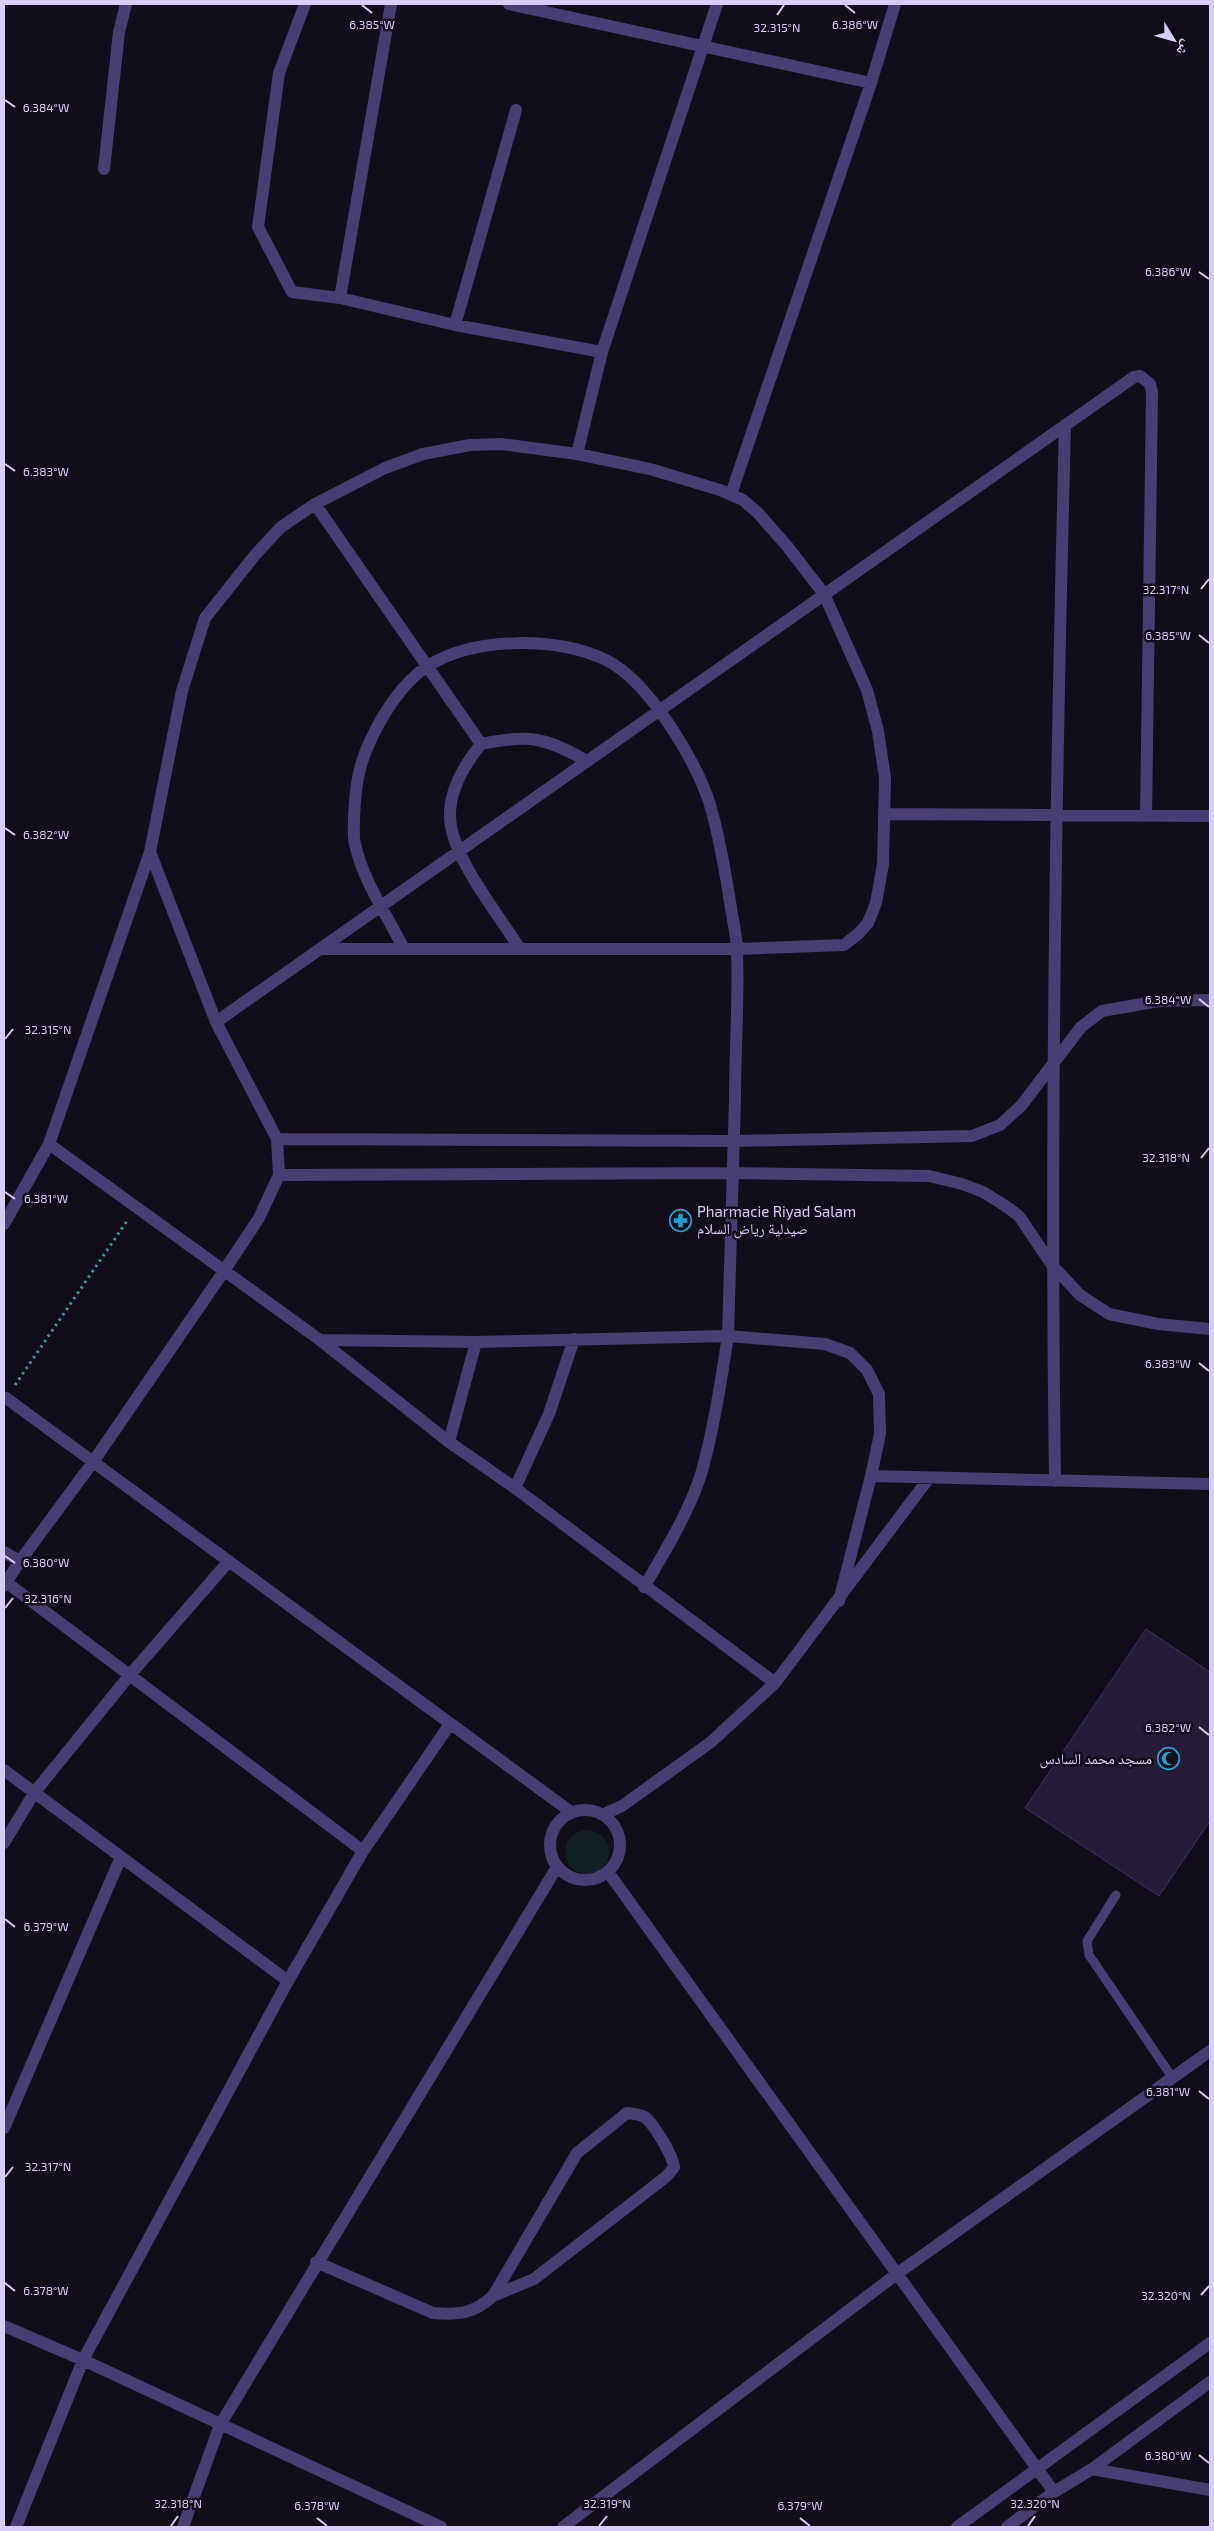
<svg xmlns="http://www.w3.org/2000/svg" width="1214" height="2531" font-family="'Exo 2','Noto Naskh Arabic',sans-serif">
	<rect width="100%" height="100%" fill="#110d1a"/>
	<path fill="#112023" d="M565 1852a22 22 0 1 1 44 0a22 22 0 1 1-44 0Z"/>
	<path fill="#261c38" stroke="#423161" d="M1146 1629 1210 1672V1821L1159 1896 1025 1808Z"/>
	<g fill="none" stroke-linecap="round" stroke-linejoin="round">
		<path stroke="#3c939d" stroke-width="3" stroke-dasharray="2.5 4" stroke-linecap="butt" d="M15 1385 127 1221"/>
		<path stroke="#493e73" stroke-width="9" d="M1116 1895 1087 1941 1089 1955 1172 2077"/>
		<path stroke="#493e73" stroke-width="12" d="M305 4 279 73 258 227 292 292 340 298 455 325 602 352
			M509 4 871 83
			M104 169 119 32 126 4
			M340 298 391 4
			M455 325 516 110
			M577 454 602 352 717 4
			M731 494 871 83 895 4
			M315 504 481 744
			M886 814 1210 816
			M404 949C387 915 363 881 355 844 353 836 354 827 354 819 355 789 358 765 372 737 384 712 404 681 428 666 474 637 558 636 606 660 649 681 701 767 712 812 721 844 726 876 731 908 733 922 737 937 737 951 739 1000 735 1049 735 1098 733 1177 730 1257 728 1336 721 1381 714 1427 702 1471 691 1509 664 1553 644 1587
			M520 949C499 915 451 857 450 817 449 790 465 764 481 744 529 734 544 737 587 761
			M216 1022 1134 377 1140 376 1150 384 1152 392 1146 816
			M277 1139 734 1141 972 1136 1000 1125 1021 1106 1081 1027 1102 1011 1159 1001 1210 1000
			M49 1144 320 1340 449 1442 515 1488 775 1683
			M279 1175 733 1173 929 1176 962 1184 983 1192 1004 1205 1019 1216 1052 1265 1080 1295 1109 1314 1158 1324 1210 1329
			M4 1224 49 1144 150 852
			M320 1340 476 1342 728 1336 825 1344 850 1353 867 1370 879 1394 880 1434 871 1476 839 1601
			M6 1398 571 1812
			M449 1442 476 1342
			M871 1476 1210 1484
			M1055 1481C1050 1129 1056 777 1065 425
			M515 1488 549 1414 574 1339
			M4 1552 20 1561
			M6 1582 363 1851
			M4 1586 20 1561 93 1462 224 1271 259 1218 279 1175 277 1139 216 1022 150 852 182 691 205 618 255 555 281 527 315 504 385 468 423 454 470 445 501 444 577 454 650 469 720 490 743 500 758 513 787 546 824 594 867 690 878 731 885 778 883 864 876 903 868 923 858 934 844 945 737 949H320
			M4 1770 288 1981
			M550 1845a35 35 0 1 1 70 0a35 35 0 1 1-70 0Z
			M604 1814 622 1806 711 1742 775 1683 929 1478
			M4 1843 34 1793 129 1676 229 1561
			M608 1872 1054 2492
			M4 2128 121 1857
			M316 2262 433 2313C459 2315 473 2314 493 2296L577 2153 627 2113C633 2114 641 2114 646 2118 655 2126 673 2156 674 2167L667 2176 534 2279 493 2296
			M4 2326 83 2360 441 2527
			M1092 2469 1210 2490
			M16 2527 83 2360 288 1981 363 1851 450 1724
			M183 2527 220 2425 557 1867
			M563 2527 898 2273 1210 2051
			M957 2527 1210 2343
			M1007 2527 1054 2492 1092 2469 1210 2382"/>
	</g>
	<path fill="none" stroke="#d9cdf8" stroke-width="2" d="M362 5 372 13M845 5 855 13M777 15 784 5M5 100 15 107M1199 272 1209 279M5 464 15 471M1201 589 1209 579M1199 635 1209 643M5 828 15 835M1199 999 1209 1007M5 1039 13 1029M1201 1158 1209 1148M5 1192 15 1199M1199 1363 1209 1371M5 1556 15 1563M5 1608 13 1598M1199 1727 1209 1735M5 1919 15 1927M1199 2091 1209 2099M5 2177 13 2167M5 2283 15 2291M1201 2295 1209 2286M1199 2455 1209 2463M317 2518 327 2526M800 2518 810 2526M171 2526 178 2516M599 2526 607 2516M1028 2526 1035 2516"/>
	<defs>
		<symbol id="pharmacy-ring" viewBox="-11 -11 22 22"><circle r="9.5" fill="#110d1a" stroke="#1da3d3" stroke-width="1.5"/><path d="M-2-6h4v4h4v4h-4v4h-4v-4h-4v-4h4Z" fill="#1da3d3"/></symbol>
		<symbol id="mosque-ring" viewBox="-11 -11 22 22"><circle r="9.5" fill="#110d1a" stroke="#1da3d3" stroke-width="1.5"/><path d="M3.5-4.9A6 6 0 1 0 3.5 4.9A5 5 0 1 1 3.5-4.9Z" fill="#1da3d3"/></symbol>
	</defs>
	<g fill-rule="evenodd">
		<use href="#pharmacy-ring" x="668" y="1208" width="25" height="25"/>
		<use href="#mosque-ring" x="1156" y="1746" width="25" height="25"/>
	</g>
	<g text-anchor="middle" stroke-width="5" stroke-linejoin="round" paint-order="stroke">
		<g font-size="15" fill="#d9cdf8" stroke="#110d1a" text-anchor="start">
			<text x="697" y="1217">Pharmacie Riyad Salam<tspan x="697" dy="17">صيدلية رياض السلام</tspan></text>
			<text x="1152" y="1764" text-anchor="end">مسجد محمد السادس</text>
		</g>
	</g>
	<g font-size="12" text-anchor="middle" fill="#d9cdf8" stroke="#110d1a" stroke-width="5" stroke-linejoin="round" paint-order="stroke">
		<text x="372" y="29">6.385°W</text>
		<text x="855" y="29">6.386°W</text>
		<text x="777" y="32">32.315°N</text>
		<text x="46" y="112">6.384°W</text>
		<text x="1168" y="276">6.386°W</text>
		<text x="46" y="476">6.383°W</text>
		<text x="1166" y="594">32.317°N</text>
		<text x="1168" y="640">6.385°W</text>
		<text x="46" y="839">6.382°W</text>
		<text x="1168" y="1004">6.384°W</text>
		<text x="48" y="1034">32.315°N</text>
		<text x="1166" y="1162">32.318°N</text>
		<text x="46" y="1203">6.381°W</text>
		<text x="1168" y="1368">6.383°W</text>
		<text x="46" y="1567">6.380°W</text>
		<text x="48" y="1603">32.316°N</text>
		<text x="1168" y="1732">6.382°W</text>
		<text x="46" y="1931">6.379°W</text>
		<text x="1168" y="2096">6.381°W</text>
		<text x="48" y="2171">32.317°N</text>
		<text x="46" y="2295">6.378°W</text>
		<text x="1166" y="2300">32.320°N</text>
		<text x="1168" y="2460">6.380°W</text>
		<text x="178" y="2508">32.318°N</text>
		<text x="607" y="2508">32.319°N</text>
		<text x="1035" y="2508">32.320°N</text>
		<text x="317" y="2510">6.378°W</text>
		<text x="800" y="2510">6.379°W</text>
	</g>
	<rect width="1214" height="2531" fill="none" stroke="#d9cdf8" stroke-width="10"/>
	<g transform="translate(1174 40) rotate(127)" stroke="#110d1a" stroke-width="4" paint-order="stroke">
	<path d="M0-4L9 19L0 12L-9 19Z" fill="#d9cdf8"/>
	<text y="-8" font-size="14" font-weight="bold" text-anchor="middle" fill="#d9cdf8">ش</text>
	</g>
</svg>
